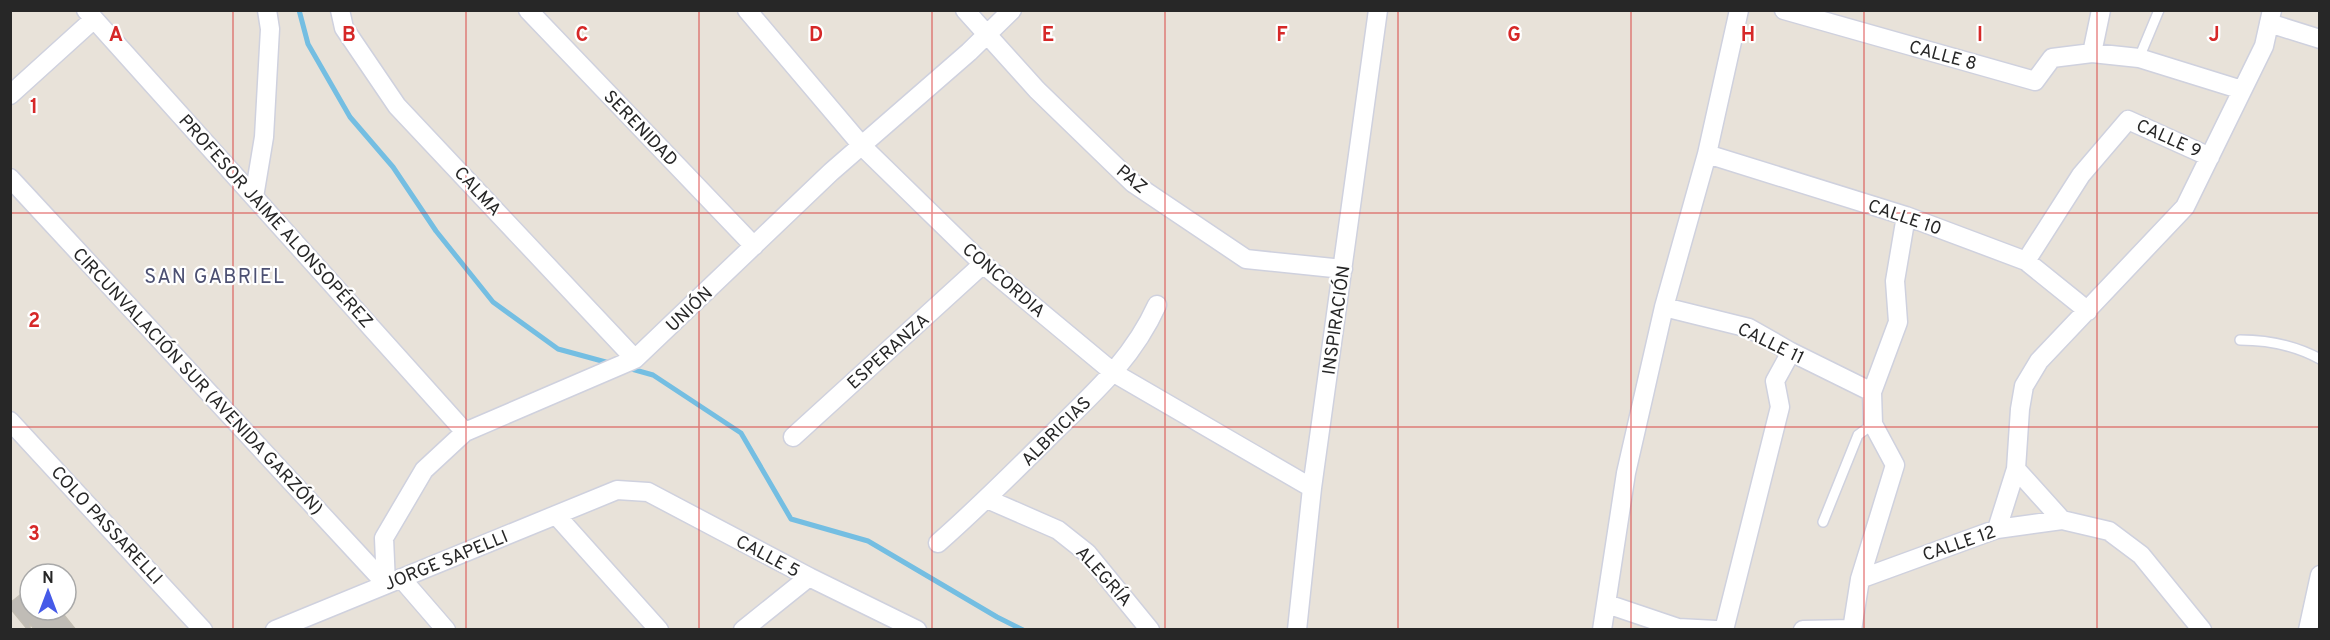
<svg xmlns="http://www.w3.org/2000/svg" width="2330" height="640" font-family="Overpass,sans-serif">
	<rect width="100%" height="100%" fill="#e8e2d9"/>
	<g fill="none" stroke-linecap="round" stroke-linejoin="round">
		<path stroke="#74bee2" stroke-width="5" d="M299 10 308 44 350 117 393 167 436 231 493 302 558 349 613 364
			M628 368 653 375 741 433 791 519 868 541 997 617 1023 630"/>
	</g>
	<path fill="#c0bcb6" stroke="#c3beb3" stroke-width="1.5" d="M30 587V610H60L76 630H35L30 624V630H28L10 608V603Z"/>
	<g fill="none" stroke-linecap="round" stroke-linejoin="round">
		<defs>
			<path id="service" d="M2139 58 2159 10
				M2240 340C2268 340 2294 345 2320 359
				M1823 522 1858 435 1873 424"/>
			<path id="minor" d="M86 10 465 432
				M340 10 344 28 397 106 635 359
				M528 10 754 246
				M747 10 863 147 983 264 1114 373 1312 488
				M965 10 1037 90 1133 183 1246 259 1343 269
				M1784 10 2035 81 2052 58 2092 53
				M2101 10 2092 53 2139 58 2242 90
				M2269 23 2320 39
				M10 95 94 19
				M1707 154 1906 216 2026 261 2088 311
				M10 178 386 584
				M254 197 264 137 270 29 267 10
				M2026 261 2081 175 2128 120 2210 157
				M1664 307 1749 328 1791 352 1872 392
				M10 421 203 630
				M793 437 983 264
				M987 499 1058 530 1087 553 1150 630
				M556 515 659 630
				M1997 529 2016 469
				M938 543C978 508 1016 470 1054 432 1095 392 1133 358 1157 305
				M401 578 446 630
				M1860 579 1997 529 2062 520
				M386 584 384 538 424 470 465 432 635 359 831 172 969 52 1012 10
				M1607 604 1678 628 1716 630
				M275 630 617 490 648 492 809 577 917 630
				M743 630 809 577
				M1297 630 1312 488 1378 10
				M1602 630 1626 473 1664 307 1707 154 1739 10
				M1724 630 1780 407 1775 381 1791 352
				M1803 630 1852 629
				M1852 630 1860 579 1895 465 1873 424 1872 392 1898 322 1895 281 1906 216
				M2202 630 2141 555 2109 531 2062 520 2016 469 2020 409 2024 386 2039 361 2185 207 2264 46 2272 10
				M2308 630 2320 575"/>
		</defs>
		<use href="#service" stroke="#cfd1de" stroke-width="12"/>
		<use href="#minor" stroke="#cfd1de" stroke-width="21"/>
		<use href="#service" stroke="#fff" stroke-width="9"/>
		<use href="#minor" stroke="#fff" stroke-width="18"/>
	</g>
	<path fill="none" stroke="#d62828" stroke-width="1.5" stroke-opacity="0.55" d="M233 10V630M466 10V630M699 10V630M932 10V630M1165 10V630M1398 10V630M1631 10V630M1864 10V630M2097 10V630M10 213H2320M10 427H2320"/>
	<g text-anchor="middle" stroke-width="4.5" stroke-linejoin="round" paint-order="stroke">
		<g font-size="18" fill="#272727" stroke="#fff">
			<text transform="translate(1943 55) rotate(15)" y="6">CALLE 8</text>
			<text transform="translate(641 128) rotate(46)" y="6">SERENIDAD</text>
			<text transform="translate(2169 138) rotate(24)" y="6">CALLE 9</text>
			<text transform="translate(1132 179) rotate(40)" y="6">PAZ</text>
			<text transform="translate(478 191) rotate(47)" y="6">CALMA</text>
			<text transform="translate(1905 217) rotate(19)" y="6">CALLE 10</text>
			<text transform="translate(276 221) rotate(48)" y="6">PROFESOR JAIME ALONSOPÉREZ</text>
			<text transform="translate(1004 280) rotate(41)" y="6">CONCORDIA</text>
			<text transform="translate(689 309) rotate(-43)" y="6">UNIÓN</text>
			<text transform="translate(1336 320) rotate(-82)" y="6">INSPIRACIÓN</text>
			<text transform="translate(1771 343) rotate(26)" y="6">CALLE 11</text>
			<text transform="translate(888 351) rotate(-42)" y="6">ESPERANZA</text>
			<text transform="translate(198 381) rotate(47)" y="6">CIRCUNVALACIÓN SUR (AVENIDA GARZÓN)</text>
			<text transform="translate(1056 431) rotate(-45)" y="6">ALBRICIAS</text>
			<text transform="translate(107 525) rotate(47)" y="6">COLO PASSARELLI</text>
			<text transform="translate(1959 543) rotate(-19)" y="6">CALLE 12</text>
			<text transform="translate(768 556) rotate(28)" y="6">CALLE 5</text>
			<text transform="translate(446 560) rotate(-22)" y="6">JORGE SAPELLI</text>
			<text transform="translate(1104 576) rotate(48)" y="6">ALEGRÍA</text>
		</g>
		<g font-size="20" letter-spacing="1.5" fill="#4c5072" stroke="#fff">
			<text x="215" y="283">SAN GABRIEL</text>
		</g>
	</g>
	<g font-size="20" text-anchor="middle" font-weight="bold" fill="#d62828" stroke="#fff" stroke-width="4.5" stroke-linejoin="round" paint-order="stroke">
		<text x="116" y="41">A</text>
		<text x="349" y="41">B</text>
		<text x="582" y="41">C</text>
		<text x="816" y="41">D</text>
		<text x="1048" y="41">E</text>
		<text x="1282" y="41">F</text>
		<text x="1514" y="41">G</text>
		<text x="1748" y="41">H</text>
		<text x="1980" y="41">I</text>
		<text x="2214" y="41">J</text>
		<text x="34" y="113">1</text>
		<text x="34" y="327">2</text>
		<text x="34" y="540">3</text>
	</g>
	<rect width="2330" height="640" fill="none" stroke="#272727" stroke-width="24"/>
	<g transform="translate(48 592)"><circle r="28" fill="#ffffff" stroke="#a9a9a9" stroke-width="1.5"/>
	<path d="M0-4.5L10 22L0 15L-10 22Z" fill="#465ae8"/>
	<text y="-9" font-size="16" font-weight="bold" text-anchor="middle" fill="#272727">N</text>
	</g>
</svg>
